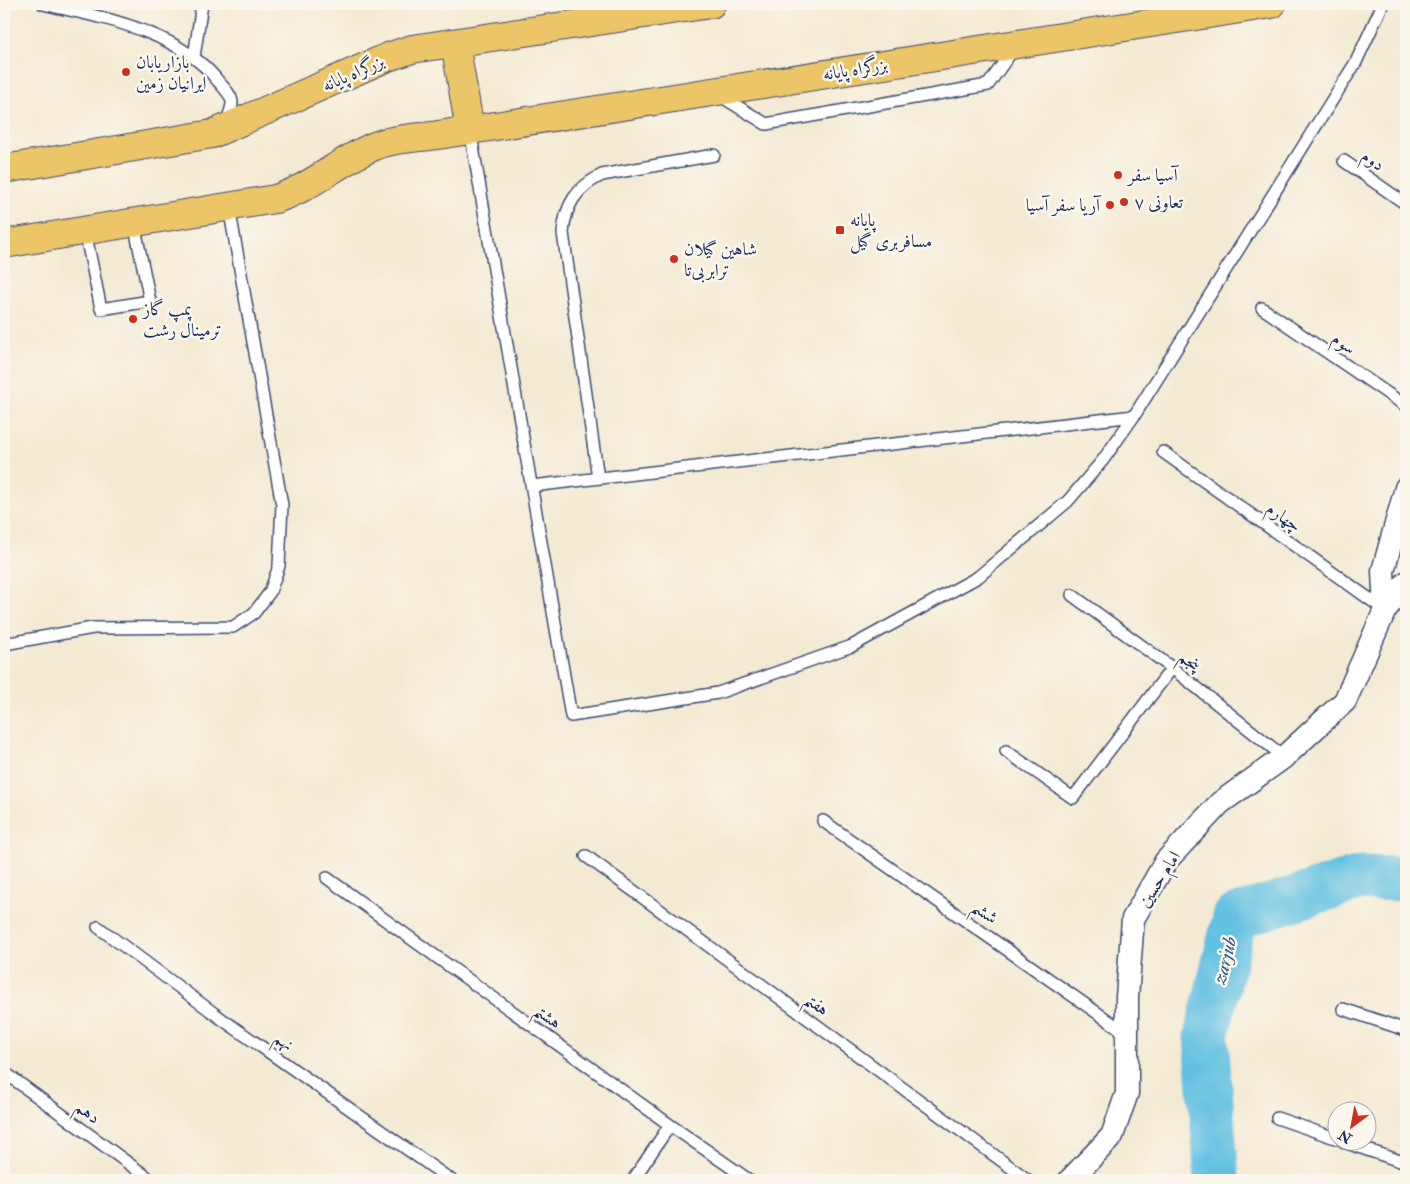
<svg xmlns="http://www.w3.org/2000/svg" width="1410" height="1184" font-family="'IM FELL Double Pica',Amiri,serif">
	<rect width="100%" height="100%" fill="#fbf7ec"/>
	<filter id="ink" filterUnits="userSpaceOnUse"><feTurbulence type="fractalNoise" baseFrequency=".02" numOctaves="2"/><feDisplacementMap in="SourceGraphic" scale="10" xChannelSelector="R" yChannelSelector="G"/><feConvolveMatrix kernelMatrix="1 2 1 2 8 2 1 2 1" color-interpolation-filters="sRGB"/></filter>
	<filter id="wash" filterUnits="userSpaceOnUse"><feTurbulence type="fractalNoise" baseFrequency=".0096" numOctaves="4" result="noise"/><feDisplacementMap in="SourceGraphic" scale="20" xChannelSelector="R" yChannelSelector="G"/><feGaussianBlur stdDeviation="1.12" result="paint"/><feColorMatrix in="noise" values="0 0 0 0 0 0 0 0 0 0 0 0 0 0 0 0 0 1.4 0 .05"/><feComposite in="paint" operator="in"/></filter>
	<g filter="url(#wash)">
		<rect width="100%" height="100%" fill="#f4ead3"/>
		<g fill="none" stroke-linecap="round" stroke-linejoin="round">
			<path stroke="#64c1e2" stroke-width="45" d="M1217 1180 1206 1037 1235 917 1360 878 1406 879"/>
		</g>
	</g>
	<g filter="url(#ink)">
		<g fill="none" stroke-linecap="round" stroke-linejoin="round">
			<defs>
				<path id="lane" d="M43 4C101 17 179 31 218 81 223 87 232 95 232 103 232 110 227 119 225 125
					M194 57 202 4
					M719 95 766 124 988 85 1015 47
					M470 130 571 716 718 693 852 646 978 577 1068 501 1103 460 1134 416 1356 62 1383 4
					M1344 161 1406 204
					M85 231 101 309 150 301 134 223
					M1262 308 1406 406
					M1163 452 1385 610
					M598 478 563 233C565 205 577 187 602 175L714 155
					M532 486 1134 416
					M1072 595 1172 668 1284 757
					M4 644 93 628 233 627 254 613 270 592 279 566 282 505 229 207
					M1006 751 1073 798 1172 668
					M823 821 1126 1033
					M586 856 1028 1180
					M327 878 670 1125 749 1180
					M98 927 219 1017 451 1180
					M1343 1009 1406 1030
					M4 1072 151 1180
					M1277 1118 1338 1139
					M1344 1142 1406 1163
					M633 1180 670 1125"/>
				<path id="street" d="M1385 610 1383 571 1406 488
					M1070 1180 1112 1136 1127 1093V997L1133 919 1166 861 1220 803 1284 757 1345 701 1385 610 1406 583"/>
				<path id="highway" d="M455 43 470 130
					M4 169 212 134 388 57 412 49 711 4
					M4 244 275 199C312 188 341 159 377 145 396 138 418 138 438 135L1272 4"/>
			</defs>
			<use href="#lane" stroke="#3c4b70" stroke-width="14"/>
			<use href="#street" stroke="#3c4b70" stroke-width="25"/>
			<use href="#highway" stroke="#3c4b70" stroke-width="30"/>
			<use href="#lane" stroke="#fff" stroke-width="11"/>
			<use href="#street" stroke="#fff" stroke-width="22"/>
			<use href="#highway" stroke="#edc569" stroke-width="28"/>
		</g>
	</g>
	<g fill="#c8321e" stroke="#fbf7ec" stroke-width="2">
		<circle cx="126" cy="72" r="5"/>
		<circle cx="1118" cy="175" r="5"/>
		<circle cx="1124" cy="202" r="5"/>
		<circle cx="1110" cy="205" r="5"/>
		<rect x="835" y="225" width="10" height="10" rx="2.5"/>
		<circle cx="674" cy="259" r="5"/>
		<circle cx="133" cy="319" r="5"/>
	</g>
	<g text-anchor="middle" stroke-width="5" stroke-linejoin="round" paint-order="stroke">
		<g font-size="18" fill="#1b2f5e" stroke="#fbf7ec" text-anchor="start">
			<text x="136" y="68">بازاریابان<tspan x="136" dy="21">ایرانیان زمین</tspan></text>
			<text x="1128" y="181">آسیا سفر</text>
			<text x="1134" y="208">تعاونی ۷</text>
			<text x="1100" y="211" text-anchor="end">آریا سفر آسیا</text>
			<text x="850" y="226">پایانه<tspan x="850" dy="21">مسافربری گیل</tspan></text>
			<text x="684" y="255">شاهین گیلان<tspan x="684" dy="21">ترابربی‌تا</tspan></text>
			<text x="143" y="315">پمپ گاز<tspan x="143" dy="21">ترمینال رشت</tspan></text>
		</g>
		<g font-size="18" fill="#1b2f5e" stroke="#fbf7ec">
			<text transform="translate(855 69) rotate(-9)" y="6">بزرگراه پایانه</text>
			<text transform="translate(353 73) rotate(-24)" y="6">بزرگراه پایانه</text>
			<text transform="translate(1373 160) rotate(34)" y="6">دوم</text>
			<text transform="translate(1344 343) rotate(34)" y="6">سوم</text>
			<text transform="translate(1284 517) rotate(35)" y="6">چهارم</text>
			<text transform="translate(1190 661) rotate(38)" y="6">پنجم</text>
			<text transform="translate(1159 879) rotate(-57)" y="6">امام حسین</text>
			<text transform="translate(985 912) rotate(35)" y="6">ششم</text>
			<text transform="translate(817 1004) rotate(36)" y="6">هفتم</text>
			<text transform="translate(548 1016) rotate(36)" y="6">هشتم</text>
			<text transform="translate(284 1041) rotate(35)" y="6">نهم</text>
			<text transform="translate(88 1112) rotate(36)" y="6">دهم</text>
		</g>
		<g font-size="19" font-style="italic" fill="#315b86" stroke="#fbf7ec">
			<text transform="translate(1224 960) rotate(-76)" y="7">zarjub</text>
		</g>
	</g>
	<rect width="1410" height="1184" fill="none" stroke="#fbf7ec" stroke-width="20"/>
	<g transform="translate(1352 1126) rotate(212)"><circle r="24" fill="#fbf7ec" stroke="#a1a7b3"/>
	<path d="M0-4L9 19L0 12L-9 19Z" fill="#c8321e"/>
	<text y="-8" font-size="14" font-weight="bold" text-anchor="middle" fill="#1b2f5e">N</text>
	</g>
</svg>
